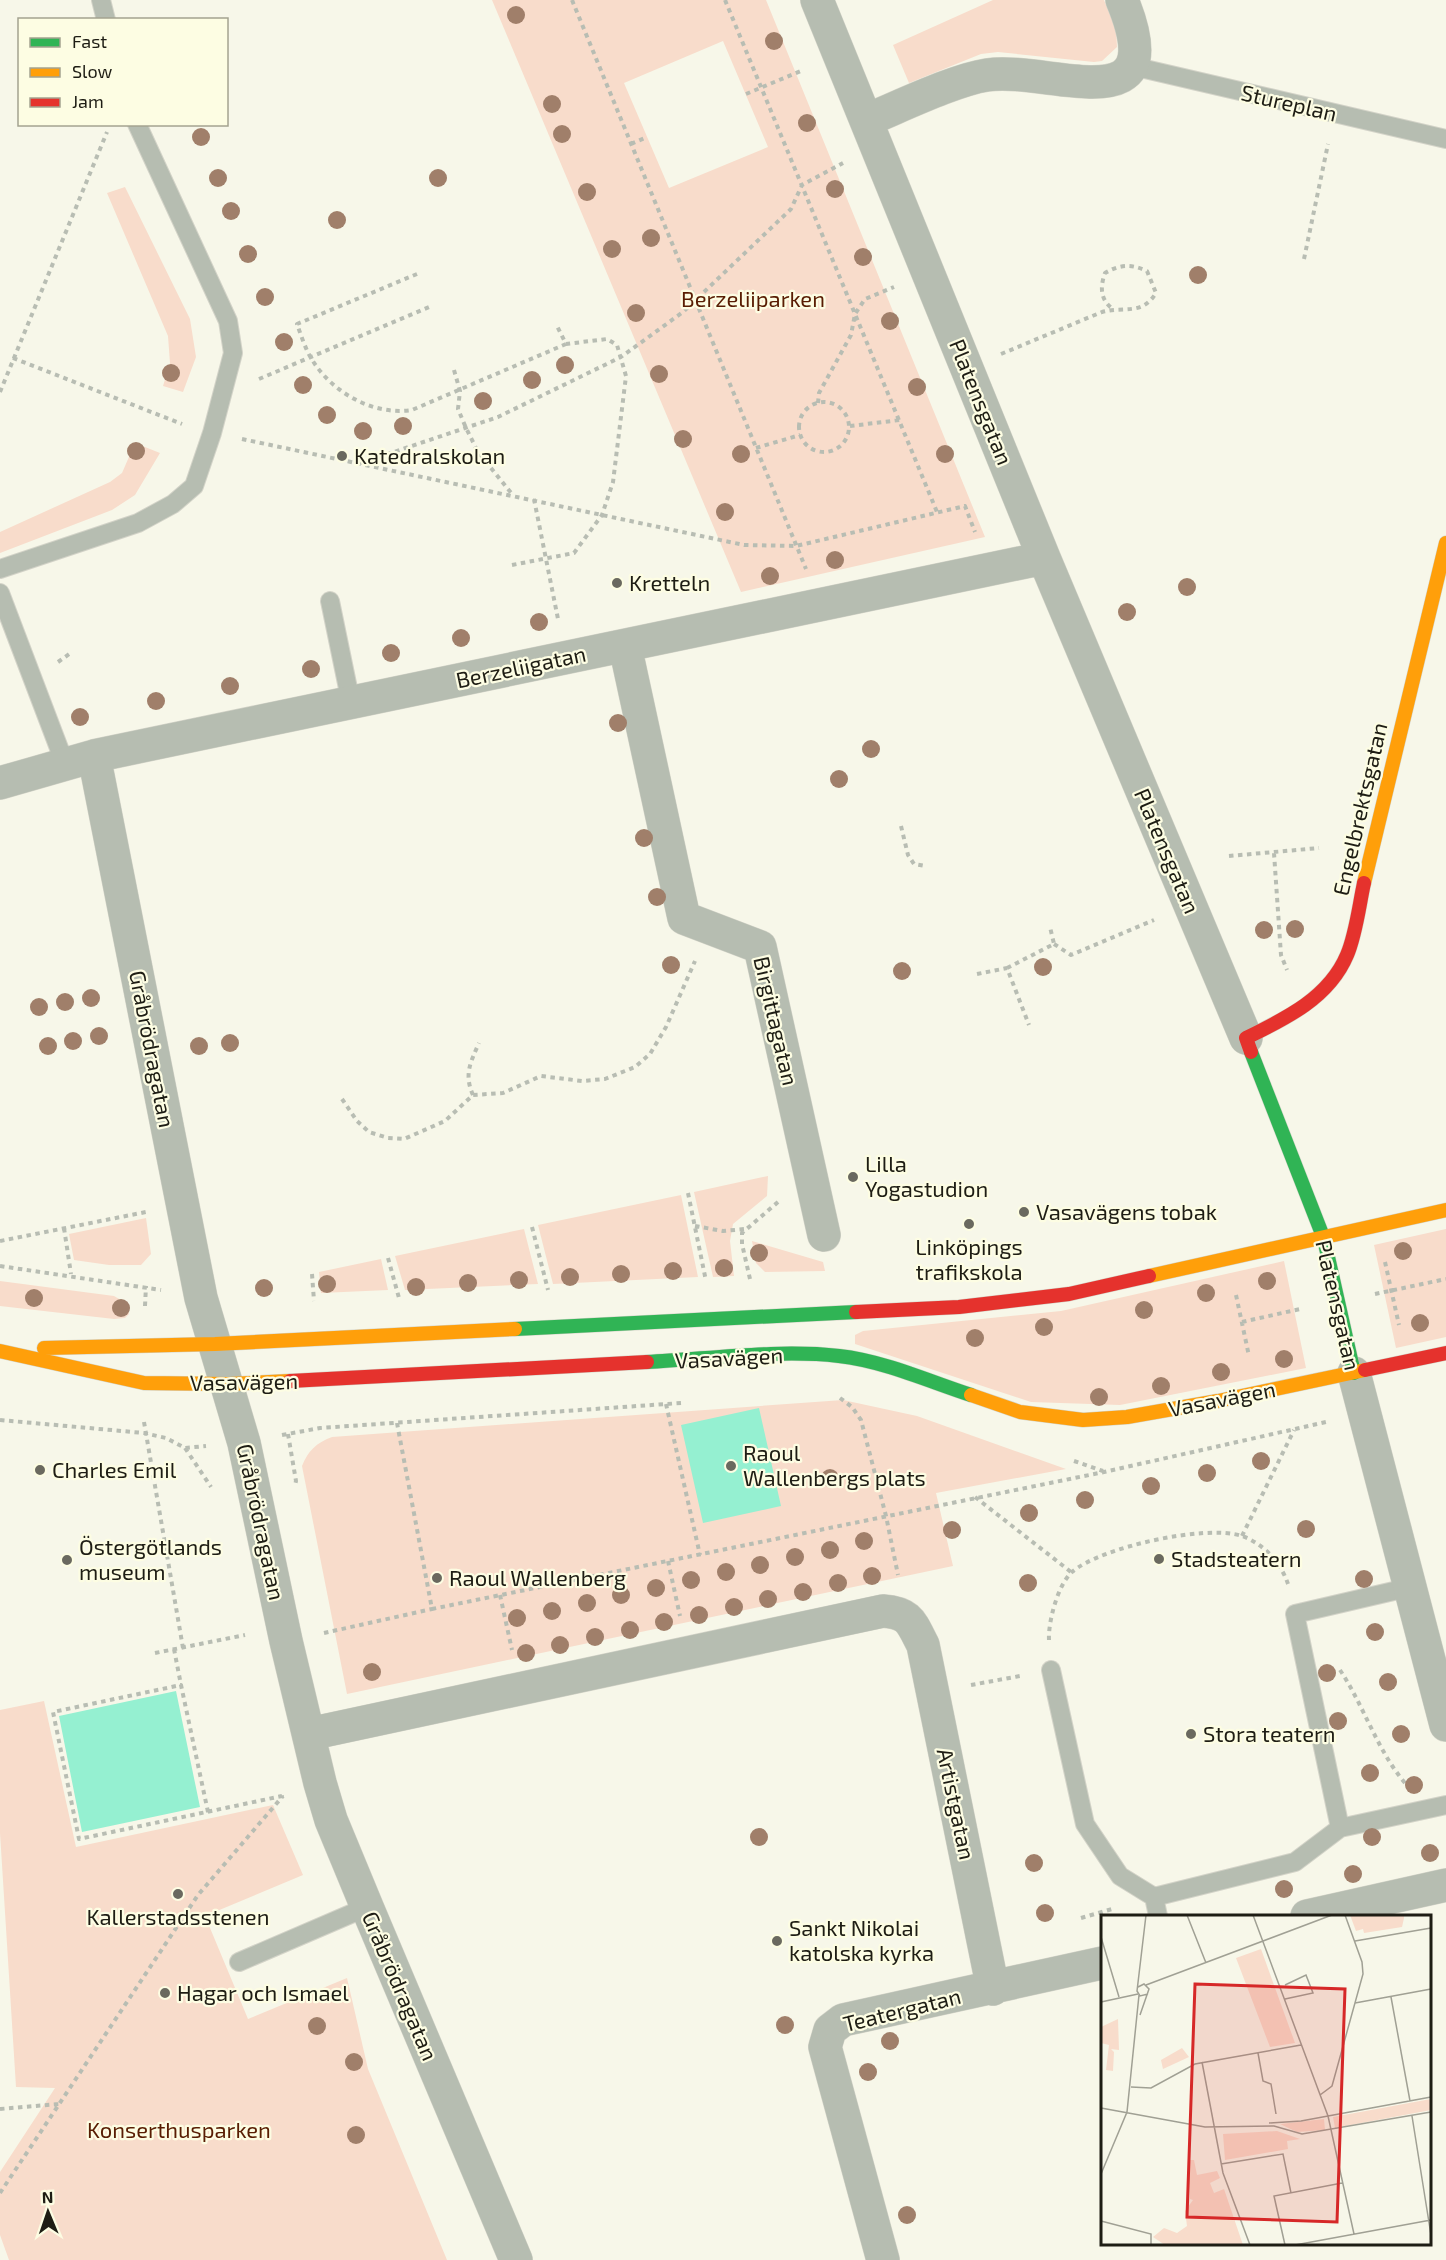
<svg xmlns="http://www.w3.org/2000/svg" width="1446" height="2260" font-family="'Exo 2',sans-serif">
	<rect width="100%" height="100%" fill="#f7f7e9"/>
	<path fill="#f8dccb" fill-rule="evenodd" d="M492 0H766L985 537 741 592ZM723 41 768 147 669 188 624 83Z
		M993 0H1104L1116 29 1117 47 1102 61 1094 62 998 52 981 54 909 83 893 45Z
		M125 187 190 319 196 357 183 392 163 386 170 363 168 336 107 193Z
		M135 443 160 453 135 495 112 510 0 553V532L110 482 122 473Z
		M768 1176 767 1196 733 1224 730 1241 734 1276 713 1277 694 1192Z
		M681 1195 698 1277 553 1284 538 1225Z
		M146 1218 151 1254 141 1265H109L74 1260 69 1234Z
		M524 1229 538 1284 405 1290 395 1256Z
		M1446 1229V1337L1396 1348 1374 1245Z
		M752 1241 823 1262 825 1271 765 1272 756 1263Z
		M381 1259 388 1290 321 1293 319 1272Z
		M1284 1261 1306 1368 1120 1405 1031 1402 855 1344V1335L863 1331 1061 1311Z
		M0 1281 114 1296 128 1304 129 1314 125 1318 114 1319 0 1306Z
		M843 1400 917 1416 1066 1469 936 1493 953 1566 347 1694 302 1466C308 1451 316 1443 332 1437Z
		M44 1701 76 1847 273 1805 303 1875 205 1916 248 2019 347 1978 368 2069 447 2260H9L0 2235V2172L55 2088 16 2087 0 1833V1710Z"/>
	<path fill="#95f0d1" d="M759 1408 781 1506 703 1523 681 1425Z
		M176 1691 200 1807 82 1832 59 1716Z"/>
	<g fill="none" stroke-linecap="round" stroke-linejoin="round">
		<defs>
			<path id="lane" d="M101 0 106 20
				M1132 66 1446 139
				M0 569 138 523 173 504 194 486 212 433 233 353 228 321 137 124
				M0 593 65 764
				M330 601 351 703
				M1051 1670 1085 1824 1120 1876 1154 1897 1295 1862 1340 1828 1446 1805
				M1340 1828 1295 1614 1411 1587
				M1154 1897 1158 1916
				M239 1962 367 1907"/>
			<path id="street" d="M817 0 1044 558 1246 1038
				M867 120C899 107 954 80 987 75 1052 66 1175 127 1122 0
				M625 646 684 918 760 947 824 1235
				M94 756 201 1298 244 1443 286 1641 320 1783 331 1820 367 1907 516 2260
				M0 783 94 756 1044 558
				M1354 1373 1446 1725
				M309 1734 883 1611C910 1613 911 1622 923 1645L993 1989
				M1307 1916 1446 1885
				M883 2260 825 2047 830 2030 843 2020 1102 1963"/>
			<path id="fast" d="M1251 1052 1324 1239 1354 1373
				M515 1329 856 1312
				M647 1362C709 1359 778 1349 839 1356 884 1361 928 1381 971 1395"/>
			<path id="slow" d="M1364 883 1446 543
				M1149 1276 1446 1210
				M44 1348 215 1344 515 1329
				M0 1351 144 1383 228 1384 290 1381
				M971 1395 1020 1412 1083 1420 1127 1417 1218 1401 1365 1370"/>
			<path id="jam" d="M1251 1052 1246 1038C1285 1019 1329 998 1347 955 1356 934 1359 906 1364 883
				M856 1312 959 1307 1069 1294 1149 1276
				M1365 1370 1446 1353
				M290 1381 647 1362"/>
		</defs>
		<use href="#lane" stroke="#d3d3c8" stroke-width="20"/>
		<use href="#street" stroke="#d3d3c8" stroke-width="34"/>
		<use href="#fast" stroke="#d3d3c8" stroke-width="15"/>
		<use href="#slow" stroke="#d3d3c8" stroke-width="15"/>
		<use href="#jam" stroke="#d3d3c8" stroke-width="15"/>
		<path stroke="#b8bdb3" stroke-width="4" stroke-dasharray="4.5 4.5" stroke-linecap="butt" d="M572 0 806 569
			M725 0 937 512
			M746 94 803 70
			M631 144 647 137
			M1304 259 1328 144
			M417 274 297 324C301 335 305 348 311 358 331 392 373 416 412 410L566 344
			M1001 354 1102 312C1124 306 1142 316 1156 293L1147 271C1131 264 1121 264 1105 273 1100 287 1100 300 1113 309
			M13 358 182 424
			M454 370 460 391 458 409 466 428 478 452 512 494
			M259 379 429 307
			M0 392 107 132
			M799 427a25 25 0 1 1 50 0a25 25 0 1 1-50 0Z
			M818 403 819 393 851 335 855 314 865 299 894 287
			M850 426 900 420
			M242 439 744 545 796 546 965 506 975 532
			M756 448 800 435
			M361 463 498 417 621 357 683 312 791 209 802 185 843 163
			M534 499 558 619
			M512 565 574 553 602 515 613 482 626 376 617 345 607 339 566 344 557 326
			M58 662 72 652
			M901 826 908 855 914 864 925 866
			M1274 853 1281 955 1287 970
			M1229 856 1319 848
			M1054 944 1071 955 1154 920
			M1007 968 1054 944 1050 927
			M977 974 1007 968 1029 1025
			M473 1095C464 1075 470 1063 479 1043
			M342 1099 357 1121 369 1132 388 1138 404 1139 445 1121 473 1095 503 1093 541 1076 582 1081 605 1079 635 1067 650 1054 666 1027 695 961
			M688 1193 706 1281
			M695 1226 723 1231 745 1229
			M532 1227 548 1290
			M64 1228 71 1274
			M0 1241 146 1212
			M388 1258 399 1298
			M1385 1262 1399 1325
			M0 1266 161 1290
			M312 1274 314 1301
			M750 1279 742 1244V1233L778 1202
			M1375 1294 1446 1279
			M1236 1295 1249 1356
			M145 1306 146 1286
			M1242 1322 1300 1309
			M840 1398 852 1407 861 1420 886 1516 898 1575
			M666 1404 700 1555
			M0 1420 144 1433 166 1438 185 1448 206 1446
			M144 1422 183 1648
			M397 1423 432 1609 1104 1472 1326 1422
			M288 1434 296 1481 295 1485
			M282 1435 320 1428 681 1403
			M185 1448 211 1487
			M1074 1461 1103 1471
			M975 1497 1071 1572
			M1242 1536 1294 1430
			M668 1561 680 1616
			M500 1595 512 1650
			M324 1633 432 1609
			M1049 1640C1048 1622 1058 1584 1072 1572 1101 1547 1206 1524 1242 1536 1264 1544 1281 1563 1288 1584
			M174 1649 181 1685
			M155 1653 245 1635
			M1340 1670C1364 1706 1377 1750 1405 1783
			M971 1685 1020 1676
			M208 1812 181 1685 53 1712 79 1839 282 1796V1795
			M1081 1918 1112 1909
			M0 2109 59 2104
			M0 2193 198 1895 283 1796"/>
		<use href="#lane" stroke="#b6bdb1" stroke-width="18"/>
		<use href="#street" stroke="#b6bdb1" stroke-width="33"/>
		<use href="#fast" stroke="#30b455" stroke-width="14"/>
		<use href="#slow" stroke="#ff9f0a" stroke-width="14"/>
		<use href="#jam" stroke="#e5322d" stroke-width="14"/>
	</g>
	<g fill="#a07f6a">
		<circle cx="516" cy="15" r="9"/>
		<circle cx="774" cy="41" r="9"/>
		<circle cx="552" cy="104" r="9"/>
		<circle cx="807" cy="123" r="9"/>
		<circle cx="562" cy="134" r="9"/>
		<circle cx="201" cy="137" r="9"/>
		<circle cx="218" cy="178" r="9"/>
		<circle cx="438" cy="178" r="9"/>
		<circle cx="835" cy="189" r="9"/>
		<circle cx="587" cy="192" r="9"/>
		<circle cx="231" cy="211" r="9"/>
		<circle cx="337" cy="220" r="9"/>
		<circle cx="651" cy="238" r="9"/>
		<circle cx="612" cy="249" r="9"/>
		<circle cx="248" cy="254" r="9"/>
		<circle cx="863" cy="257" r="9"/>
		<circle cx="1198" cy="275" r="9"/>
		<circle cx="265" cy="297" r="9"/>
		<circle cx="636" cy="313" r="9"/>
		<circle cx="890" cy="321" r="9"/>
		<circle cx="284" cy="342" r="9"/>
		<circle cx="565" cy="365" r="9"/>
		<circle cx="171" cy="373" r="9"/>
		<circle cx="659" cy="374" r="9"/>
		<circle cx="532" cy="380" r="9"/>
		<circle cx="303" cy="385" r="9"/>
		<circle cx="917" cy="387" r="9"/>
		<circle cx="483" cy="401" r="9"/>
		<circle cx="327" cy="415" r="9"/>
		<circle cx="403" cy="426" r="9"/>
		<circle cx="363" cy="431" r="9"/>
		<circle cx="683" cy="439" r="9"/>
		<circle cx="136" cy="451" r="9"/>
		<circle cx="741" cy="454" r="9"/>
		<circle cx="945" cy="454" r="9"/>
		<circle cx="725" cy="512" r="9"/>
		<circle cx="835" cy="560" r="9"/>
		<circle cx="770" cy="576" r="9"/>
		<circle cx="1187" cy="587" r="9"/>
		<circle cx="1127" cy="612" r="9"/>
		<circle cx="539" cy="622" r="9"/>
		<circle cx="461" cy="638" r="9"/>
		<circle cx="391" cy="653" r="9"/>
		<circle cx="311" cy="669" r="9"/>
		<circle cx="230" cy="686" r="9"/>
		<circle cx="156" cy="701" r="9"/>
		<circle cx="80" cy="717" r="9"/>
		<circle cx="618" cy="723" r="9"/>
		<circle cx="871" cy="749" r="9"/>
		<circle cx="839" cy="779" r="9"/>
		<circle cx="644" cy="838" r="9"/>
		<circle cx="657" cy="897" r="9"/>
		<circle cx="1295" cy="929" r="9"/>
		<circle cx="1264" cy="930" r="9"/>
		<circle cx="671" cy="965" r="9"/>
		<circle cx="1043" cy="967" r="9"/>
		<circle cx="902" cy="971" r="9"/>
		<circle cx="91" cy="998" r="9"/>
		<circle cx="65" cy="1002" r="9"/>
		<circle cx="39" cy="1007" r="9"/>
		<circle cx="99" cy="1036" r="9"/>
		<circle cx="73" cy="1041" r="9"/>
		<circle cx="230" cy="1043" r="9"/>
		<circle cx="48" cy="1046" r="9"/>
		<circle cx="199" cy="1046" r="9"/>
		<circle cx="1403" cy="1251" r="9"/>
		<circle cx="759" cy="1253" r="9"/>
		<circle cx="724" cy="1268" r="9"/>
		<circle cx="673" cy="1271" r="9"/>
		<circle cx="621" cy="1274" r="9"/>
		<circle cx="570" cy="1277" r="9"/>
		<circle cx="519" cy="1280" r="9"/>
		<circle cx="1267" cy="1281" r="9"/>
		<circle cx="468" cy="1283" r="9"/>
		<circle cx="327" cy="1284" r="9"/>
		<circle cx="416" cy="1287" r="9"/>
		<circle cx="264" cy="1288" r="9"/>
		<circle cx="1206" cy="1293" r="9"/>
		<circle cx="34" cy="1298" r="9"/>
		<circle cx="121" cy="1308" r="9"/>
		<circle cx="1144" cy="1310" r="9"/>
		<circle cx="1420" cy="1323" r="9"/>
		<circle cx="1044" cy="1327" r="9"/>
		<circle cx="975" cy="1338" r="9"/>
		<circle cx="1284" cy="1359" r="9"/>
		<circle cx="1221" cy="1372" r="9"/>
		<circle cx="1161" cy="1386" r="9"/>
		<circle cx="1099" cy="1397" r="9"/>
		<circle cx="1261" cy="1461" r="9"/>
		<circle cx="1207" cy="1473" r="9"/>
		<circle cx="830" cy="1478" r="9"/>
		<circle cx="1151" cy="1486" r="9"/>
		<circle cx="1085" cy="1500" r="9"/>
		<circle cx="1029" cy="1513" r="9"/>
		<circle cx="1306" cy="1529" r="9"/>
		<circle cx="952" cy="1530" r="9"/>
		<circle cx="864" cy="1541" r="9"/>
		<circle cx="830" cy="1550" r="9"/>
		<circle cx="795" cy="1557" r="9"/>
		<circle cx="760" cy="1565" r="9"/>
		<circle cx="726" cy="1572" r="9"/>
		<circle cx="872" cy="1576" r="9"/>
		<circle cx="1364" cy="1579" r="9"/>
		<circle cx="691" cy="1580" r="9"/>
		<circle cx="838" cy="1583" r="9"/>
		<circle cx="1028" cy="1583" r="9"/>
		<circle cx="656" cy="1588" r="9"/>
		<circle cx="803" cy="1592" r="9"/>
		<circle cx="621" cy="1595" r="9"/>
		<circle cx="768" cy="1599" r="9"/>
		<circle cx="587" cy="1603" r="9"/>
		<circle cx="734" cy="1607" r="9"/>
		<circle cx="552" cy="1611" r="9"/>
		<circle cx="699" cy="1615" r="9"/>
		<circle cx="517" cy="1618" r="9"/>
		<circle cx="664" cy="1622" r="9"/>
		<circle cx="630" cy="1630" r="9"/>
		<circle cx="1375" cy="1632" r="9"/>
		<circle cx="595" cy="1637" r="9"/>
		<circle cx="560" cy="1645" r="9"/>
		<circle cx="526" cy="1653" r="9"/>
		<circle cx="372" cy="1672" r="9"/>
		<circle cx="1327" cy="1673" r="9"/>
		<circle cx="1388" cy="1682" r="9"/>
		<circle cx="1338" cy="1721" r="9"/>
		<circle cx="1401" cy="1734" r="9"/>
		<circle cx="1370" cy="1773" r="9"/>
		<circle cx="1414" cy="1785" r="9"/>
		<circle cx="759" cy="1837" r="9"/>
		<circle cx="1372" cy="1837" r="9"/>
		<circle cx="1430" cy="1853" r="9"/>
		<circle cx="1034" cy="1863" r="9"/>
		<circle cx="1353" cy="1874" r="9"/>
		<circle cx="1284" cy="1889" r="9"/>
		<circle cx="1045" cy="1913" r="9"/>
		<circle cx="785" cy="2025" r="9"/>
		<circle cx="317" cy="2026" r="9"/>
		<circle cx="890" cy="2041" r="9"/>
		<circle cx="354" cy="2062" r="9"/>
		<circle cx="868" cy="2072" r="9"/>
		<circle cx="356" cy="2135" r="9"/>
		<circle cx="907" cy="2215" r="9"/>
	</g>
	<g fill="#6a695f" stroke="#fdfde3" stroke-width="2">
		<circle cx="342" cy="456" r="6"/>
		<circle cx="617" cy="583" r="6"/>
		<circle cx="853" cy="1177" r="6"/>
		<circle cx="1024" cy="1212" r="6"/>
		<circle cx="969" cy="1224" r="6"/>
		<circle cx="731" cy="1466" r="6"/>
		<circle cx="40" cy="1470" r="6"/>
		<circle cx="1159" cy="1559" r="6"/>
		<circle cx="67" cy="1560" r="6"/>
		<circle cx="437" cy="1578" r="6"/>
		<circle cx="1191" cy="1734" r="6"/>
		<circle cx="178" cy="1894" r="6"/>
		<circle cx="777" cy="1941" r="6"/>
		<circle cx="165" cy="1993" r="6"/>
	</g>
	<g text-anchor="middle" stroke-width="4.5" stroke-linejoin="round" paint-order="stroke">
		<g font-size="22" fill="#1e1d14" stroke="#fdfde3">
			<text transform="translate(1289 103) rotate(13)" y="8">Stureplan</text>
			<text transform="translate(981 402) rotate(68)" y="8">Platensgatan</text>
			<text transform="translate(521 667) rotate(-12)" y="8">Berzeliigatan</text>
			<text transform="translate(1360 809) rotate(-77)" y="8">Engelbrektsgatan</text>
			<text transform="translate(1167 851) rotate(67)" y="8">Platensgatan</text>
			<text transform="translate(776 1021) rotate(77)" y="8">Birgittagatan</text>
			<text transform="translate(152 1049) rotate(79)" y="8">Gråbrödragatan</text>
			<text transform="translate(1338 1305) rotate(77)" y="8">Platensgatan</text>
			<text transform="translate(729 1358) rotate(-3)" y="8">Vasavägen</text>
			<text transform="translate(244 1382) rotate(-1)" y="8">Vasavägen</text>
			<text transform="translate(1222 1399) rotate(-11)" y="8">Vasavägen</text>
			<text transform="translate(261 1522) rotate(78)" y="8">Gråbrödragatan</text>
			<text transform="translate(956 1804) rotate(78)" y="8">Artistgatan</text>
			<text transform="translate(400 1986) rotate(67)" y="8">Gråbrödragatan</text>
			<text transform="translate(902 2010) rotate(-14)" y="8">Teatergatan</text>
		</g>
		<g font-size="22" fill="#591d03" stroke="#fdfde3">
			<text x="753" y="307">Berzeliiparken</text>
			<text x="179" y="2138">Konserthusparken</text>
		</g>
		<g font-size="22" fill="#1e1d14" stroke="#fdfde3" text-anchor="start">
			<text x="354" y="464">Katedralskolan</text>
			<text x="629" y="591">Kretteln</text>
			<text x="865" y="1172">Lilla<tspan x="865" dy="25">Yogastudion</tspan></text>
			<text x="1036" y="1220">Vasavägens tobak</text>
			<text x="969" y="1255" text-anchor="middle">Linköpings<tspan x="969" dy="25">trafikskola</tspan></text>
			<text x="743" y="1461">Raoul<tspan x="743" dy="25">Wallenbergs plats</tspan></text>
			<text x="52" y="1478">Charles Emil</text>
			<text x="79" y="1555">Östergötlands<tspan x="79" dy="25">museum</tspan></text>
			<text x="1171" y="1567">Stadsteatern</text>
			<text x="449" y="1586">Raoul Wallenberg</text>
			<text x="1203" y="1742">Stora teatern</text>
			<text x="178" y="1925" text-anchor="middle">Kallerstadsstenen</text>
			<text x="789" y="1936">Sankt Nikolai<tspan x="789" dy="25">katolska kyrka</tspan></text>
			<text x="177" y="2001">Hagar och Ismael</text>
		</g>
	</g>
	<g transform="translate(1101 1915)">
		<rect width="330" height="330" fill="#f7f7e9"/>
		<path d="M249 0H303V3L301 12 263 18 262 14 255 16ZM160 34 194 128 169 132 135 43ZM17 104 18 135 10 134 13 137 12 156 5 155 8 130 0 128V112ZM81 133 88 142 62 154 60 145ZM330 184V195L234 213 232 202ZM223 204 224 215 196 217 179 209ZM176 216 199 224 186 226 187 234 124 245 122 219ZM87 245H93L96 260 116 256 119 263 109 268 113 278 123 274 142 330H64L52 322 63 313 76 318 86 311 84 296 92 285 89 284Z" fill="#f8dccb"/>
		<path fill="none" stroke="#a0a094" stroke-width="1.5" d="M45 0 36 76 39 81 47 79M86 0 105 48M152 0 227 201 253 319M0 22 18 82M254 26 330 13M45 70 231 0M37 72 43 69 48 74 39 100M290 82 309 186M184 84 212 78 205 60 184 70M0 87 37 79M254 88 330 74M157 138 162 166 170 169 175 199M101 147 122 258 149 330M30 172 50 173 94 149 200 130M219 180 231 171 262 59 261 47 244 0M0 193 104 212 173 211 201 219 330 197M311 201 330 320M168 208 200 206 330 182M120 249 182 239 190 278M0 259 26 197 38 80M0 306 50 319V330M184 330 173 281 241 268M194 330 330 305"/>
		<path fill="#d62828" fill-opacity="0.15" stroke="#d62828" stroke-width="3" d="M94 69 244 74 236 307 86 302Z"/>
		<rect width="330" height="330" fill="none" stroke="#1e1d14" stroke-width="3"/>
	</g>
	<rect x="18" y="18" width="210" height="108" fill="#fdfde3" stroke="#a4a390" stroke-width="1.5"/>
	<rect x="30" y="38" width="30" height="9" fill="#30b455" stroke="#a4a390" stroke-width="1.5"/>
	<text x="72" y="48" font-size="18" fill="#1e1d14">Fast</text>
	<rect x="30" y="68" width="30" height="9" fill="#ff9f0a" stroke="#a4a390" stroke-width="1.5"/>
	<text x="72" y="78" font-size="18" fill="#1e1d14">Slow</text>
	<rect x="30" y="98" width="30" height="9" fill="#e5322d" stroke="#a4a390" stroke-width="1.5"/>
	<text x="72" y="108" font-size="18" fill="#1e1d14">Jam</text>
	<g transform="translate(48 2212) rotate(358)" stroke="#fdfde3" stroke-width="4.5" paint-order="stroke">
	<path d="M0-4.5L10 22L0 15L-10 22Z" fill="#1e1d14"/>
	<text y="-9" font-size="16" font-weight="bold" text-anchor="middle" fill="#1e1d14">N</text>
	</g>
</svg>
